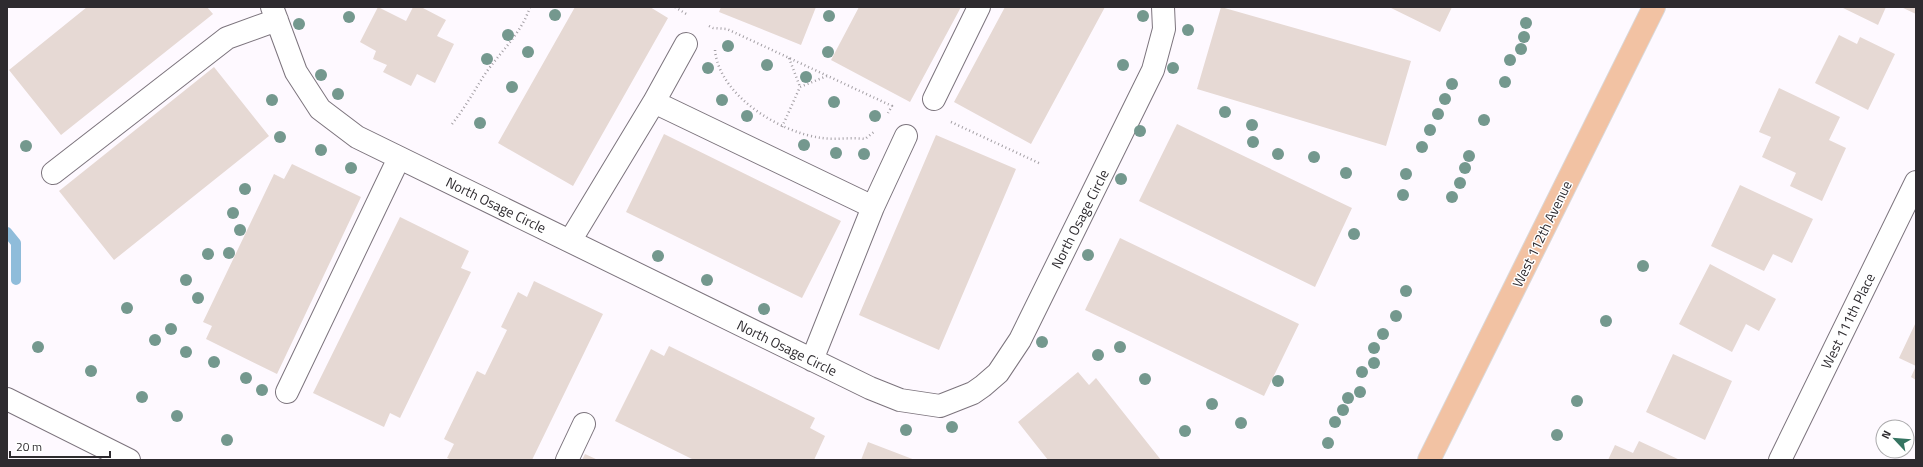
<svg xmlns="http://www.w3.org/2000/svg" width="1923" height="467" font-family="'Titillium Web',sans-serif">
	<rect width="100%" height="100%" fill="#fef9ff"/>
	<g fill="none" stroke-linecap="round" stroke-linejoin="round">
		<path stroke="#8fbcda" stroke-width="10" d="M7 232 16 243V280"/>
	</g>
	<path fill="#e6d9d4" d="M87 7H207L213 14 61 135 9 70Z
		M378 7 406 21 413 7H421L446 20 437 36 454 44 435 83 417 74 411 86 383 72 387 65 373 59 376 51 360 42Z
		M575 7H650L668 18 573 186 498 143Z
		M721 7H816L801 45 719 12Z
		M859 7H961L910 102 831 60Z
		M1005 7H1105L1031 144 954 102Z
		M1221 7 1411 61 1386 146 1197 89Z
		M1389 7H1452L1440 32Z
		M1841 7H1886L1878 25Z
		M1901 7H1916V14Z
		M1839 35 1857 44 1860 37 1895 54 1868 110 1815 83Z
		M214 67 269 136 114 260 59 191Z
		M1779 88 1840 117 1829 140 1846 148 1822 201 1790 186 1796 173 1762 157 1771 137 1759 132Z
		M1177 124 1352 208 1315 287 1139 201Z
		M664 134 841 221 802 298 626 212Z
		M936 135 1016 169 939 350 859 315Z
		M292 164 361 197 277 374 206 339 212 326 203 322 274 174 284 179Z
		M1740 185 1813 219 1792 263 1773 254 1764 271 1711 246Z
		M400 217 469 251 461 268 471 272 400 418 390 413 384 427 313 393Z
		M1120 238 1299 324 1264 396 1085 310Z
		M1710 264 1776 299 1759 331 1746 324 1732 352 1679 324Z
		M534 281 603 314 532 460H452L447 458 454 444 444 439 477 371 485 375 507 330 501 327 518 292 527 297Z
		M1916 322V380L1911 377 1916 366 1899 358Z
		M669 346 815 418 810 428 825 436 814 460H694L615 421 651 349 664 356Z
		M1673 354 1732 381 1705 440 1646 412Z
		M1078 372 1089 385 1096 378 1161 460H1048L1018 422Z
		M1639 441 1680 460H1608L1615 445 1633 453Z
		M868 442 915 460H861Z
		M585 454 598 460H582Z"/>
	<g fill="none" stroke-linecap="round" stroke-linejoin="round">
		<defs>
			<path id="minor" d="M272 7 296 72 320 109 357 137 870 388 900 400 940 406 973 393 983 386 998 373 1020 340 1153 70 1164 29 1163 7
				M934 99 979 7
				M654 102 686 44
				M53 173 227 38 277 20
				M873 207 906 136
				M570 241 654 102 873 207 812 360
				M287 392 399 158
				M7 399 129 460
				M567 460 584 424
				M1780 460 1916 182"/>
			<path id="major" d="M1429 460 1654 7"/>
		</defs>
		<use href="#minor" stroke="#7c747d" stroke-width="24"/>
		<use href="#major" stroke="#d9d9da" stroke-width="24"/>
		<path stroke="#a39fa4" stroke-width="2.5" stroke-dasharray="1 3" stroke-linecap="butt" d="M675 7 688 15
			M709 26 713 28 727 29 892 106 888 113
			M715 50C719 96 781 133 822 138 836 140 851 137 865 139L875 131
			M789 58 800 87
			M951 122 1041 164
			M452 124C465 108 474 91 485 74 501 51 521 34 530 7
			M782 127 800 87 827 76"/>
		<use href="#minor" stroke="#fff" stroke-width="22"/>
		<use href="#major" stroke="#f2c2a3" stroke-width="22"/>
	</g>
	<g fill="#74988e">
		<circle cx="555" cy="15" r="6"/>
		<circle cx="829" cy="16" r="6"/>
		<circle cx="1143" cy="16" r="6"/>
		<circle cx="349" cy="17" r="6"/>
		<circle cx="1526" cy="23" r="6"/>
		<circle cx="299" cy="24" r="6"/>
		<circle cx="1188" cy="30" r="6"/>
		<circle cx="508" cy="35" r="6"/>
		<circle cx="1524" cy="37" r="6"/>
		<circle cx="728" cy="46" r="6"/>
		<circle cx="1521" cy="49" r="6"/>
		<circle cx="528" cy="52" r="6"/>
		<circle cx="828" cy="52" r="6"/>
		<circle cx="487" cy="59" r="6"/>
		<circle cx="1510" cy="60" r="6"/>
		<circle cx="767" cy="65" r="6"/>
		<circle cx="1123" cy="65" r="6"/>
		<circle cx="708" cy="68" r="6"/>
		<circle cx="1173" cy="68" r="6"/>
		<circle cx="321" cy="75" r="6"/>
		<circle cx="806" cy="77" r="6"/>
		<circle cx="1505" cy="82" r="6"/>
		<circle cx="1452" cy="84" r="6"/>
		<circle cx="512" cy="87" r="6"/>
		<circle cx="338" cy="94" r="6"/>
		<circle cx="1445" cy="99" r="6"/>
		<circle cx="272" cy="100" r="6"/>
		<circle cx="722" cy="100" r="6"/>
		<circle cx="834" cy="102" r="6"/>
		<circle cx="1225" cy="112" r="6"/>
		<circle cx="1438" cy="114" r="6"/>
		<circle cx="747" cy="116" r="6"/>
		<circle cx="875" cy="116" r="6"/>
		<circle cx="1484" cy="120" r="6"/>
		<circle cx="480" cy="123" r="6"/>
		<circle cx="1252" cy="125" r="6"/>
		<circle cx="1430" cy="130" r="6"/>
		<circle cx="1140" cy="131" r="6"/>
		<circle cx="280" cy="137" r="6"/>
		<circle cx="1253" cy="142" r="6"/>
		<circle cx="804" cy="145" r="6"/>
		<circle cx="26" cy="146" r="6"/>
		<circle cx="1422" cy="147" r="6"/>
		<circle cx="321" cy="150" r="6"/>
		<circle cx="836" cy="153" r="6"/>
		<circle cx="864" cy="154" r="6"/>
		<circle cx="1278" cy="154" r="6"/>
		<circle cx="1469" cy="156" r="6"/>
		<circle cx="1314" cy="157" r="6"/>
		<circle cx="351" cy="168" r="6"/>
		<circle cx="1465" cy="168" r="6"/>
		<circle cx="1346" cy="173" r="6"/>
		<circle cx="1406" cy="174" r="6"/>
		<circle cx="1121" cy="179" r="6"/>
		<circle cx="1460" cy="183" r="6"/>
		<circle cx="245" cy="189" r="6"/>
		<circle cx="1403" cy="195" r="6"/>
		<circle cx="1452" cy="197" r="6"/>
		<circle cx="233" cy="213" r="6"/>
		<circle cx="240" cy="230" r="6"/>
		<circle cx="1354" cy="234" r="6"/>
		<circle cx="229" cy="253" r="6"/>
		<circle cx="208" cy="254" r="6"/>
		<circle cx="1088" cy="255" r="6"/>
		<circle cx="658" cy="256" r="6"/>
		<circle cx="1643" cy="266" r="6"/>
		<circle cx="186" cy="280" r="6"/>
		<circle cx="707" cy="280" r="6"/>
		<circle cx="1406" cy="291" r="6"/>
		<circle cx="198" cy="298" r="6"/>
		<circle cx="127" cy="308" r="6"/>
		<circle cx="764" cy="309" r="6"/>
		<circle cx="1396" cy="316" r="6"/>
		<circle cx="1606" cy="321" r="6"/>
		<circle cx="171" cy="329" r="6"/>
		<circle cx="1383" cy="334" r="6"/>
		<circle cx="155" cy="340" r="6"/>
		<circle cx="1042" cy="342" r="6"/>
		<circle cx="38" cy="347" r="6"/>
		<circle cx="1120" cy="347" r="6"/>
		<circle cx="1374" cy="348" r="6"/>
		<circle cx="186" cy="352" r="6"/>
		<circle cx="1098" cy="355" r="6"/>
		<circle cx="214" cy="362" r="6"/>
		<circle cx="1374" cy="363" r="6"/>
		<circle cx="91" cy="371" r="6"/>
		<circle cx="1362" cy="372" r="6"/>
		<circle cx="246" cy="378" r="6"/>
		<circle cx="1145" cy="379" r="6"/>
		<circle cx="1278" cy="381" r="6"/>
		<circle cx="262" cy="390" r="6"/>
		<circle cx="1360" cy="392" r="6"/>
		<circle cx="142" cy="397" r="6"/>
		<circle cx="1348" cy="398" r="6"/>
		<circle cx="1577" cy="401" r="6"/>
		<circle cx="1212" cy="404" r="6"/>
		<circle cx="1343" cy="410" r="6"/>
		<circle cx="177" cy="416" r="6"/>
		<circle cx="1335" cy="422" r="6"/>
		<circle cx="1241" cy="423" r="6"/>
		<circle cx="952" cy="427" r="6"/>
		<circle cx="906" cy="430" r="6"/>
		<circle cx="1185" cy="431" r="6"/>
		<circle cx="1557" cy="435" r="6"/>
		<circle cx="227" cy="440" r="6"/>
		<circle cx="1328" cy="443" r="6"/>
	</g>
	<g text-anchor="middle" stroke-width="3" stroke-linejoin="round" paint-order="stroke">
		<g font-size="14" fill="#2e2b2f" stroke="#fff">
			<text transform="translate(496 205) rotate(26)" y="5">North Osage Circle</text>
			<text transform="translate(1080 219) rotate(-63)" y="5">North Osage Circle</text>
			<text transform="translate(1542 234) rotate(-64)" y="5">West 112th Avenue</text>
			<text transform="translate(1848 321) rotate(-64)" y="5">West 111th Place</text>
			<text transform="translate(787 348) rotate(26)" y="5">North Osage Circle</text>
		</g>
	</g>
	<rect width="1923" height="467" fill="none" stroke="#2e2b2f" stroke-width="16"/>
	<g transform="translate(1895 439) rotate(296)"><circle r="19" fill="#ffffff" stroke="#abaaac"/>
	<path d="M0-3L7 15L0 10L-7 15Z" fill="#357461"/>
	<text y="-6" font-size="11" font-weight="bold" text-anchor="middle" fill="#2e2b2f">N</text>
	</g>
	<path d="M10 451v6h100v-6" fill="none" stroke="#2e2b2f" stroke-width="2"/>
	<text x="16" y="451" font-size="12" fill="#2e2b2f" stroke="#ffffff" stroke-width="3" paint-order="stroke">20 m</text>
</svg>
